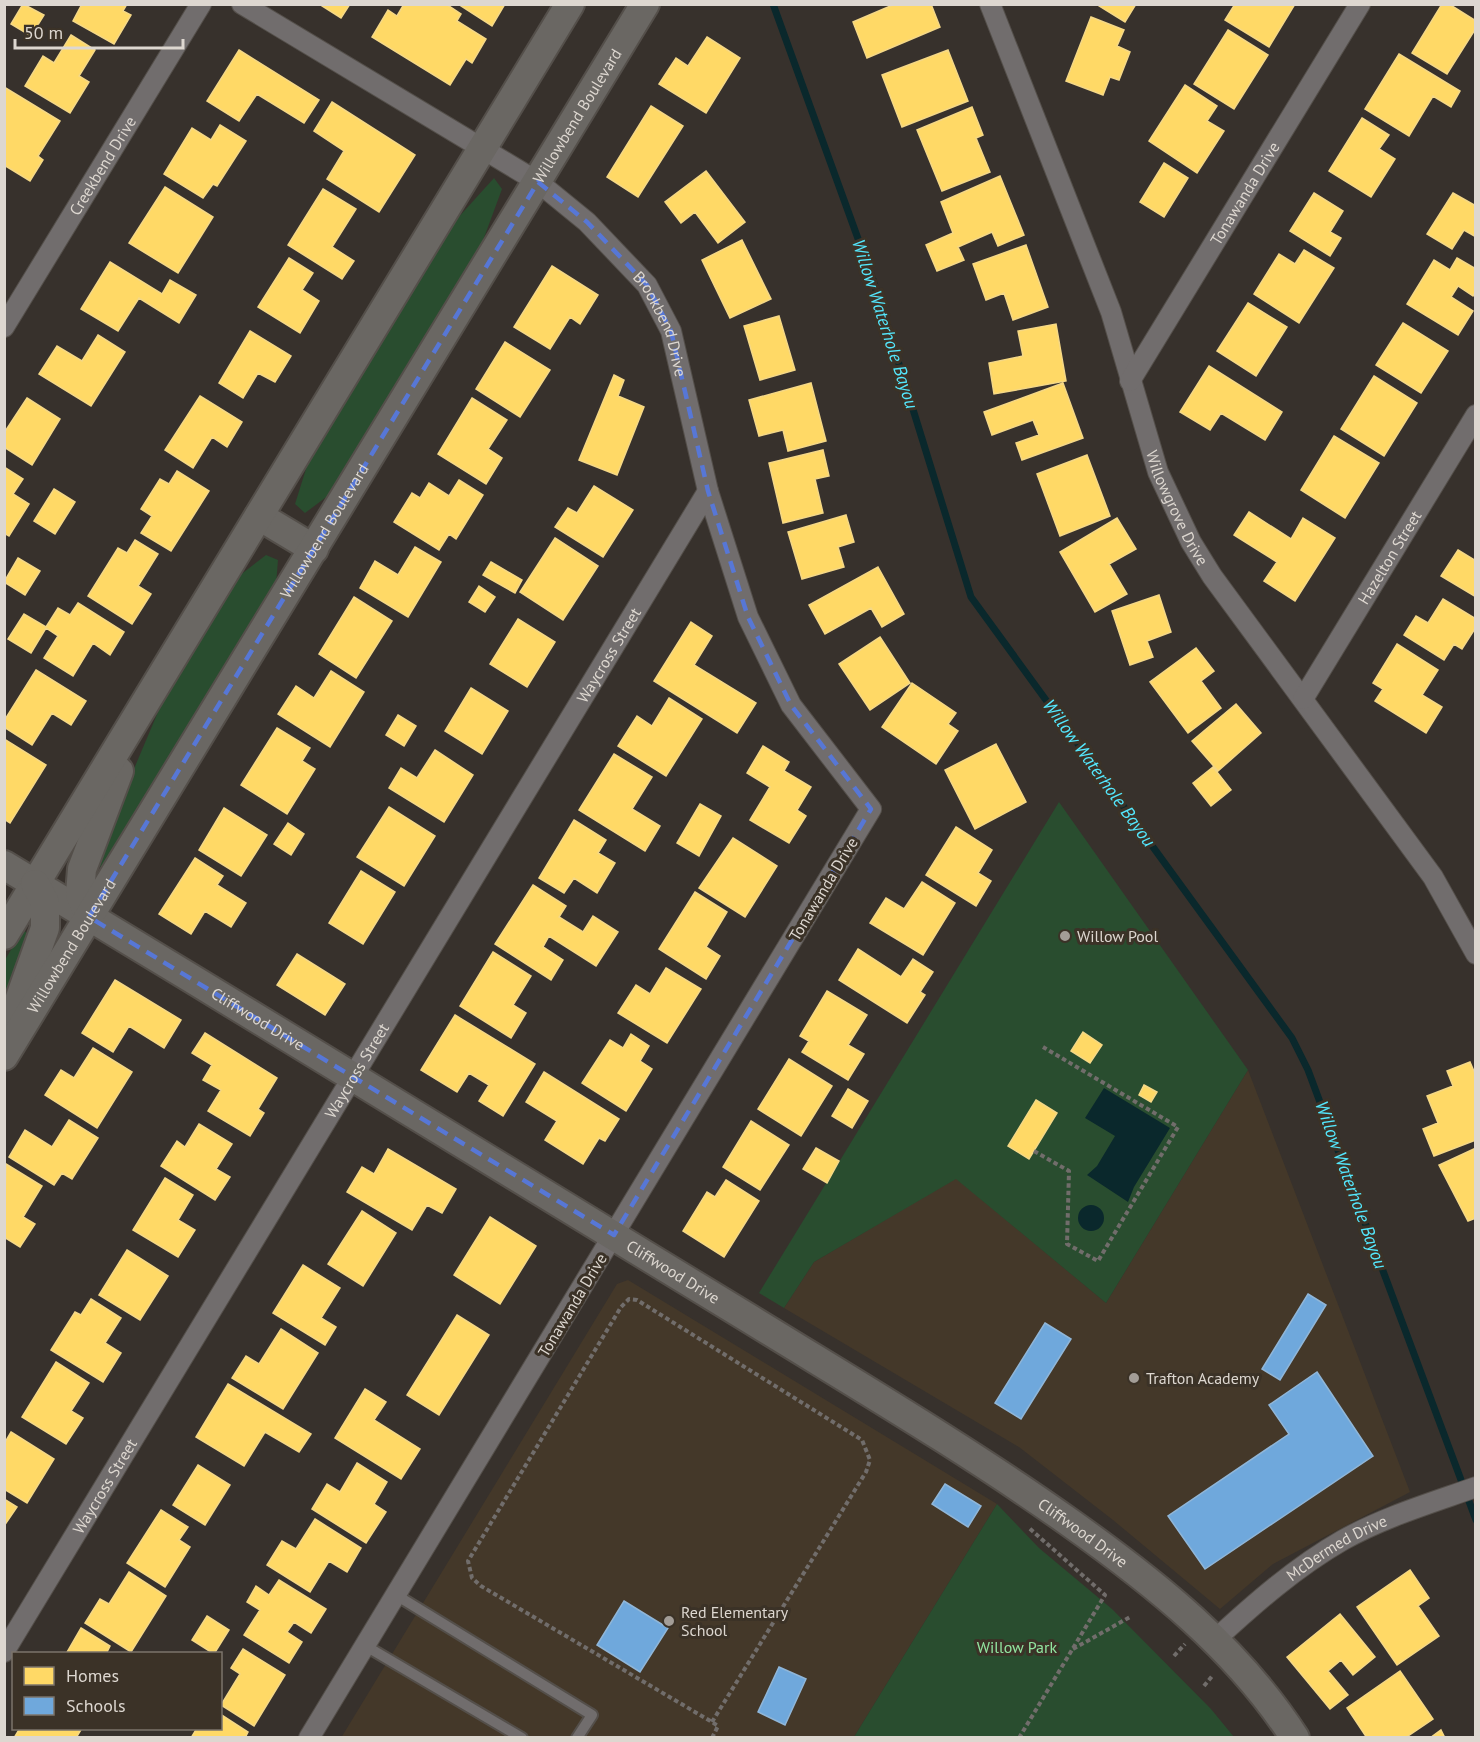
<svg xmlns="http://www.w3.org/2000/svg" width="1480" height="1742" font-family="'PT Sans',sans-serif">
	<rect width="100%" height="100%" fill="#37312c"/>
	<path fill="#443829" d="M1248 1070 1410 1492 1273 1564 1220 1609 1113 1520 1019 1447 784 1308 814 1262 956 1178 1106 1303Z
		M628 1280 997 1504 854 1737 341 1738 617 1284Z"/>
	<path fill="#294d2f" d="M494 178 502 189 478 254 333 492 305 513 295 504 312 450 456 220Z
		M266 555 278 560 276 585 106 867 93 866 166 693 235 579Z
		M1059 802 1248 1070 1106 1303 956 1179 814 1262 784 1308 759 1293Z
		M23 929 30 937 5 999V960Z
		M997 1504 1039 1548 1112 1609 1211 1709 1234 1737H854Z"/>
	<path fill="#0a282c" d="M1104 1088 1170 1128 1134 1187 1128 1202 1087 1175 1097 1166 1115 1136 1085 1118Z
		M1078 1218a13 13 0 1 1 26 0a13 13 0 1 1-26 0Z"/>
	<path fill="#ffd966" stroke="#f5d886" stroke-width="1.5" d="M23 4 44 15 31 36 11 24Z
		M82 4H127L123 11 131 15 114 44 73 21Z
		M319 4H350L341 18Z
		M404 4H446L461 14 457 21 486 39 472 63 466 59 450 85 372 37 388 10 397 16Z
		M458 4H505L492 26Z
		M895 4H931L940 27 867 58 853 22Z
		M1096 4H1136L1125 22Z
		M1235 4H1295L1269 47 1225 20Z
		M1442 4H1449L1476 21V28L1447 74 1412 53Z
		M1091 17 1124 30 1117 46 1130 52 1119 80 1110 77 1103 95 1066 81Z
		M1228 30 1268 55 1234 109 1194 84Z
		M71 35 95 50 79 76 89 82 70 113 25 86 43 56 54 63Z
		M707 37 740 58 706 113 659 84 676 58 688 66Z
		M239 50 319 100 304 123 257 94 239 121 207 101Z
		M948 50 968 101 902 127 882 75Z
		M1399 54 1460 91 1451 107 1433 96 1409 136 1365 109Z
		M1185 85 1217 106 1207 121 1224 131 1197 173 1149 141Z
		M4 87 60 121 38 156 43 160 30 181 4 165Z
		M332 102 415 155 379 212 327 179 344 151 314 131Z
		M651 106 683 126 638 197 607 177Z
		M972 107 983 135 976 138 990 172 942 191 917 130Z
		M1362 118 1389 135 1379 149 1395 159 1371 197 1329 171Z
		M220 125 246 141 217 186 213 184 203 198 164 174 192 128 211 140Z
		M1164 163 1188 178 1164 217 1140 202Z
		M706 171 745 222 718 243 695 212 681 223 665 202Z
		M1000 176 1024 235 998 246 992 232 958 247 964 260 937 271 926 245 953 233 941 202Z
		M165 187 213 217 178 273 129 243Z
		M323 189 356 209 332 247 354 261 342 279 288 245Z
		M1314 193 1343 211 1330 232 1341 238 1330 256 1290 231Z
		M1453 193 1476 206V237L1464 230 1452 249 1427 234Z
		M742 240 771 299 730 318 702 260Z
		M1026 245 1048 307 1013 320 1004 293 986 300 973 264Z
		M1304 250 1334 268 1299 323 1254 294 1279 254 1295 264Z
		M289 258 313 273 302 290 319 301 300 333 258 307Z
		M1457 258 1476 269V291L1473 296 1458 286 1451 297 1473 311 1458 335 1407 304 1434 260 1450 270Z
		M110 262 162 294 170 280 196 295 179 323 139 298 118 331 81 309Z
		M552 266 598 295 580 324 570 317 550 349 514 327Z
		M1248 303 1287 327 1256 376 1217 351Z
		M779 316 795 370 760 380 744 326Z
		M1403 323 1448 351 1421 393 1376 365Z
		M1056 324 1066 381 994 394 989 363 1023 356 1018 331Z
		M250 331 291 356 275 382 258 373 243 398 219 383Z
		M98 335 125 352 91 406 39 374 57 346 82 361Z
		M505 342 550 370 520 417 476 389Z
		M1209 366 1282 412 1265 440 1221 413 1210 430 1180 412Z
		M614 375 624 380 618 396 644 407 617 475 579 460Z
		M1374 376 1417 403 1384 456 1341 429Z
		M811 383 826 441 788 451 783 430 759 436 749 400Z
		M1063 383 1083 438 1022 460 1016 443 1039 435 1033 420 992 435 984 412Z
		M200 396 242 422 227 447 212 437 193 468 165 450Z
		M27 398 60 419 32 465 4 447V433Z
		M472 398 507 420 488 449 502 458 486 484 438 454Z
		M1334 436 1379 463 1345 518 1301 490Z
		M823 450 829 476 815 479 823 513 783 523 769 463Z
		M1087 455 1110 516 1060 536 1037 474Z
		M4 467 23 479 13 494 29 504 9 536 4 533Z
		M177 471 209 491 171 551 141 533 152 516 141 509 160 479 169 484Z
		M459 480 483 495 456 539 449 534 439 550 394 522 412 493 420 498 429 483 449 496Z
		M594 486 633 510 603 557 555 527 568 508 577 513Z
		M54 489 75 502 55 534 34 521Z
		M1249 512 1291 539 1303 518 1335 538 1295 601 1264 581 1277 562 1234 535Z
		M846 515 854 542 838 547 844 567 802 579 788 532Z
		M1117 518 1136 549 1109 564 1127 594 1095 612 1060 552Z
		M555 538 598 566 563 620 520 592Z
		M135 540 158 554 138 586 151 594 132 624 88 596 118 548 127 553Z
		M415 547 441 562 408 617 360 588 375 561 398 575Z
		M1458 550 1476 561V597L1441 576Z
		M18 558 40 571 25 595 4 582Z
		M491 562 522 580 515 593 483 575Z
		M878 567 904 614 882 627 871 608 825 634 809 605Z
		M479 586 495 597 485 612 469 602Z
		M1159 595 1171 632 1147 641 1153 657 1130 665 1112 611Z
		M354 597 392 621 356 678 319 654Z
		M1443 599 1476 619V627L1462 649 1454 644 1444 660 1404 635 1416 616 1428 623Z
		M78 603 124 632 110 655 93 643 73 676 44 658 58 636 46 628 31 653 8 639 24 614 46 627 58 608 70 615Z
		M518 619 555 642 527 687 490 664Z
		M691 622 712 636 694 665 756 703 737 733 654 681Z
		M880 637 910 683 870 710 839 664Z
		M1397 644 1438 670 1422 695 1442 707 1426 733 1375 701 1383 689 1373 683Z
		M1196 648 1214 671 1201 681 1221 708 1188 733 1150 682Z
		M36 670 86 701 71 725 52 713 32 745 4 727V721Z
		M331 671 364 692 330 747 278 714 296 686 314 698Z
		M912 683 956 713 948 724 958 731 936 764 882 727Z
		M471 688 508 711 482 754 445 731Z
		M669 698 702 719 666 776 618 746 637 716 652 726Z
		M1236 704 1261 733 1218 771 1192 741Z
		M398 715 416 726 404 746 386 735Z
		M277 728 310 748 302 761 315 769 287 814 241 785Z
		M4 739 46 765 10 823 4 819Z
		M996 744 1026 802 975 829 945 770Z
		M763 746 789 762 784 771 811 787 797 810 806 816 789 843 750 820 770 787 747 773Z
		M435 750 473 775 444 822 389 788 401 768 417 778Z
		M614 754 652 777 632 809 660 826 645 851 579 810Z
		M1213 767 1231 790 1211 806 1193 783Z
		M700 804 721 816 699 856 677 843Z
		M389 807 435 836 404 886 357 857Z
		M224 808 267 835 241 876 199 850Z
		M574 820 606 840 598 853 615 863 597 893 574 878 564 893 539 878Z
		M288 823 304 834 291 855 274 844Z
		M956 827 992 850 978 873 991 881 976 906 926 875Z
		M733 838 777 866 745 917 699 888Z
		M195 858 223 876 217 885 246 903 231 927 205 911 191 934 159 914Z
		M361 871 395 892 363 944 329 923Z
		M922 882 955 903 923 955 870 923 886 898 904 909Z
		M533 885 566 906 559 917 583 932 593 916 618 932 596 966 549 936 543 947 563 960 551 980 495 944Z
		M695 892 727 912 706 947 720 956 706 979 659 949Z
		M858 949 901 977 913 959 933 972 920 992 925 995 907 1023 839 980Z
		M493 952 531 976 513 1005 526 1013 511 1038 460 1006Z
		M297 954 345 984 325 1015 277 985Z
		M666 968 701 989 667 1043 618 1013 636 985 650 994Z
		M115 980 181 1020 164 1048 129 1026 113 1052 82 1033Z
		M827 991 867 1015 848 1045 864 1054 848 1080 802 1052 809 1041 800 1036Z
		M455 1015 535 1064 503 1116 479 1101 489 1085 469 1073 457 1092 421 1070Z
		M1083 1032 1102 1045 1090 1063 1071 1051Z
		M205 1033 277 1078 258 1109 264 1113 250 1136 208 1111 221 1090 203 1080 212 1065 192 1053Z
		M631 1034 649 1046 640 1061 652 1069 626 1111 582 1083 610 1040 623 1048Z
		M93 1048 132 1072 97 1128 45 1095 61 1070 74 1078Z
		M789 1059 832 1086 801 1136 758 1109Z
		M1470 1062 1476 1076V1140L1434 1156 1423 1129 1438 1123 1427 1096 1453 1086 1447 1071Z
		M544 1072 619 1119 605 1141 599 1138 583 1164 545 1140 557 1121 526 1102Z
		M1144 1085 1157 1092 1151 1102 1139 1095Z
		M848 1089 868 1101 852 1128 832 1116Z
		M1036 1100 1057 1113 1029 1159 1008 1146Z
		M69 1120 98 1138 72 1179 62 1173 54 1185 9 1157 25 1130 52 1147Z
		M751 1121 789 1145 760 1190 723 1167Z
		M199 1124 232 1144 216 1169 230 1177 215 1200 161 1166 177 1141 185 1147Z
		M816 1148 839 1161 827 1183 803 1169Z
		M1476 1148V1218L1468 1221 1439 1165Z
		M388 1149 456 1189 442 1213 427 1205 412 1230 347 1192 362 1167 374 1174Z
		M6 1164 42 1186 23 1217 35 1224 20 1247 4 1237Z
		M165 1178 193 1195 178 1220 195 1230 178 1257 133 1230Z
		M726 1180 759 1201 724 1257 683 1231 707 1192 715 1197Z
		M362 1211 396 1233 363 1286 328 1264Z
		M490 1217 536 1246 500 1304 454 1275Z
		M127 1250 168 1276 140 1320 99 1295Z
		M303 1265 340 1288 321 1318 336 1327 325 1345 273 1313Z
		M91 1299 121 1318 105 1343 121 1353 103 1382 51 1350 75 1312 81 1315Z
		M457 1315 489 1335 439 1415 407 1395Z
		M281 1329 318 1353 283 1409 232 1378 246 1356 259 1364Z
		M56 1362 89 1383 71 1411 83 1418 66 1444 22 1417Z
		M228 1384 311 1434 299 1452 265 1432 244 1466 196 1437Z
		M365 1389 386 1402 374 1420 420 1449 401 1479 335 1438Z
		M11 1432 54 1459 27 1503 4 1489V1444Z
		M357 1463 387 1482 374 1504 386 1512 366 1543 312 1509 327 1484 340 1492Z
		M198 1465 230 1485 205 1525 173 1505Z
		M4 1499 17 1507 4 1526Z
		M161 1510 188 1527 179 1540 190 1547 165 1587 127 1563Z
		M315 1519 361 1548 347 1572 329 1561 310 1592 267 1565 282 1541 296 1549Z
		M1410 1570 1429 1598 1418 1606 1439 1636 1397 1665 1357 1607Z
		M129 1572 166 1596 131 1652 85 1623 100 1599 109 1604Z
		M279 1580 326 1609 311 1633 294 1622 287 1632 302 1642 289 1663 244 1635 260 1610 247 1602 256 1586 269 1595Z
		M1340 1614 1375 1657 1353 1675 1341 1660 1328 1671 1348 1695 1330 1709 1287 1657Z
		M207 1616 229 1630 214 1654 192 1640Z
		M81 1628 110 1646 106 1654H66Z
		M243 1649 285 1675 254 1726 221 1705 240 1674 231 1668Z
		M1400 1671 1433 1719 1405 1738H1367L1347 1708Z
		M220 1714 248 1732 245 1738H191L197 1728H220Z
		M20 1728H82L76 1738H14Z
		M1441 1730 1445 1738H1430Z"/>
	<path fill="#6fa8dc" stroke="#90b6d8" stroke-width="1.5" d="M1308 1294 1326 1305 1280 1380 1262 1369Z
		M1045 1323 1071 1339 1021 1419 995 1403Z
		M1317 1372 1373 1456 1205 1569 1168 1516 1289 1434 1269 1405Z
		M945 1484 981 1506 968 1527 932 1504Z
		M624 1601 668 1628 640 1672 597 1645Z
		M779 1667 806 1679 785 1725 758 1712Z"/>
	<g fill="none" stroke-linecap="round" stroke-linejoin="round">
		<path stroke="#0a282c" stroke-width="7" d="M773 4 873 280 971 597 1292 1038 1308 1070 1476 1520"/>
		<defs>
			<path id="lane" d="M396 1595 592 1715 577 1738
				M364 1645 522 1738"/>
			<g id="street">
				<path id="s1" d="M242 4 538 182 587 222 647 285 671 331 708 491 748 617 791 705 871 809 309 1738"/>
				<path id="s2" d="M990 4 1111 312 1158 472 1191 542 1212 576 1433 877 1476 954"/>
				<path id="s3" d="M4 327 201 4"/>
				<path id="s4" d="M1130 381 1360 4"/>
				<path id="s5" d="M1303 699 1476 415"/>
				<path id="s6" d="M1216 1639C1255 1603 1296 1567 1343 1540 1384 1517 1431 1503 1476 1487"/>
				<path id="s7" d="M4 1652 708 491"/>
			</g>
			<g id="secondary">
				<path d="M259 516 314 549"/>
				<path id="s8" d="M4 865C253 1016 503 1166 750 1319 857 1385 966 1449 1069 1522 1155 1583 1237 1648 1295 1738"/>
				<path d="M89 917 80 894 82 869 119 771"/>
				<path d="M4 935 570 4"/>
				<path d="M12 1020 45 928V902L35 884"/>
				<path id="s9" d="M4 1056 645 4"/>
			</g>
		</defs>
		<use href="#lane" stroke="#544f4a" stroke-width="14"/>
		<use href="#street" stroke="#544f4a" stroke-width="22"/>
		<use href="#secondary" stroke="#544f4a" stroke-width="32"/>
		<path stroke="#716d6b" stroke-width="4" stroke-dasharray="4.5 3" stroke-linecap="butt" d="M1034 1151 1069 1171 1067 1244 1098 1261 1178 1127 1043 1047
			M1073 1649 1130 1617
			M1174 1656 1185 1644
			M1204 1686 1213 1675
			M712 1738 718 1726 712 1722 481 1586 472 1578 468 1561 621 1307 629 1299 637 1300 862 1440 870 1460 866 1472 712 1722
			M1019 1738 1105 1595 1028 1527"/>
		<use href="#lane" stroke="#716d6d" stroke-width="10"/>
		<use href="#street" stroke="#716d6d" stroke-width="20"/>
		<use href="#secondary" stroke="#6a6763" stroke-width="28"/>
	</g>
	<path fill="none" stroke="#5777d6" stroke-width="4.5" stroke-dasharray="12 8" stroke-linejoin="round" d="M538 182 587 222 647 285 671 331 708 491 748 617 791 705 871 809 614 1235 89 917Z"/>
	<g fill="#a39d97" stroke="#3b3227" stroke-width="2">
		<circle cx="1065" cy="936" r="6"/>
		<circle cx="1134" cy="1378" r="6"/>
		<circle cx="669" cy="1621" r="6"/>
	</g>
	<g text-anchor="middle" stroke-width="6" stroke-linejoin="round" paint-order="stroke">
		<g font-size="16" fill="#ddd7d0" stroke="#3b3227">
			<text dy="6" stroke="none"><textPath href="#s9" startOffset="1101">Willowbend Boulevard</textPath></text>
			<text dy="6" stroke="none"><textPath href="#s3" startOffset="189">Creekbend Drive</textPath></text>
			<text dy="6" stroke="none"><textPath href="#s4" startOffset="220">Tonawanda Drive</textPath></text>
			<text dy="6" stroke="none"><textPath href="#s1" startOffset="537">Brookbend Drive</textPath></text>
			<text dy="6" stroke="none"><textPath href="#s2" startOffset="538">Willowgrove Drive</textPath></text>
			<text dy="6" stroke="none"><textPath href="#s9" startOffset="615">Willowbend Boulevard</textPath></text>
			<text dy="6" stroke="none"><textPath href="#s5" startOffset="166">Hazelton Street</textPath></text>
			<text dy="6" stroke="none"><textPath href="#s7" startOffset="1166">Waycross Street</textPath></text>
			<text transform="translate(823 889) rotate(-59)" y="6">Tonawanda Drive</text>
			<text dy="6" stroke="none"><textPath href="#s9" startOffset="129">Willowbend Boulevard</textPath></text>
			<text dy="6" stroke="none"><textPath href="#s8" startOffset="297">Cliffwood Drive</textPath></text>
			<text dy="6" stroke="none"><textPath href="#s7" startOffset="680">Waycross Street</textPath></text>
			<text dy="6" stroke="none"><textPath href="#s8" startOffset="783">Cliffwood Drive</textPath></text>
			<text transform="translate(572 1305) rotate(-59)" y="6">Tonawanda Drive</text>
			<text dy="6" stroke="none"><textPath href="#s7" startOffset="194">Waycross Street</textPath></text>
			<text dy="6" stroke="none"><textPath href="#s8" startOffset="1269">Cliffwood Drive</textPath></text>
			<text dy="6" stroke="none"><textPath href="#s6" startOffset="152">McDermed Drive</textPath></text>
		</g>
		<g font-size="16" fill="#ddd7d0" stroke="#3b3227" text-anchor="start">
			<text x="1077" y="942">Willow Pool</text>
			<text x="1146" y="1384">Trafton Academy</text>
			<text x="681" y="1618">Red Elementary<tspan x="681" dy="18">School</tspan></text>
		</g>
		<g font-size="16" fill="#91e5a0" stroke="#3b3227">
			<text x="1017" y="1653">Willow Park</text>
		</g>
		<g font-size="18" font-style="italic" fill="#54e7fd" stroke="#3b3227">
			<text transform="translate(885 324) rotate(72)" y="6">Willow Waterhole Bayou</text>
			<text transform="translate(1099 773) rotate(54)" y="6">Willow Waterhole Bayou</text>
			<text transform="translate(1351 1185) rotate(70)" y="6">Willow Waterhole Bayou</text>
		</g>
	</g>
	<rect width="1480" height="1742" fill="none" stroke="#ddd7d0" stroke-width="12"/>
	<rect x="12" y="1652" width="210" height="78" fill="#3b3227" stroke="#7c746b" stroke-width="1.5"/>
	<rect x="24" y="1667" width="30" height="18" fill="#ffd966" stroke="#7c746b" stroke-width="1.5"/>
	<text x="66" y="1682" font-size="18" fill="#ddd7d0">Homes</text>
	<rect x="24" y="1697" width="30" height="18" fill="#6fa8dc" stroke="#7c746b" stroke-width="1.5"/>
	<text x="66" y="1712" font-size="18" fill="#ddd7d0">Schools</text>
	<path d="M15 39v9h168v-9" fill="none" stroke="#ddd7d0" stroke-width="3"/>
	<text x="24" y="39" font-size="18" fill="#ddd7d0" stroke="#3b3227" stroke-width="4.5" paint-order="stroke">50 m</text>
</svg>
